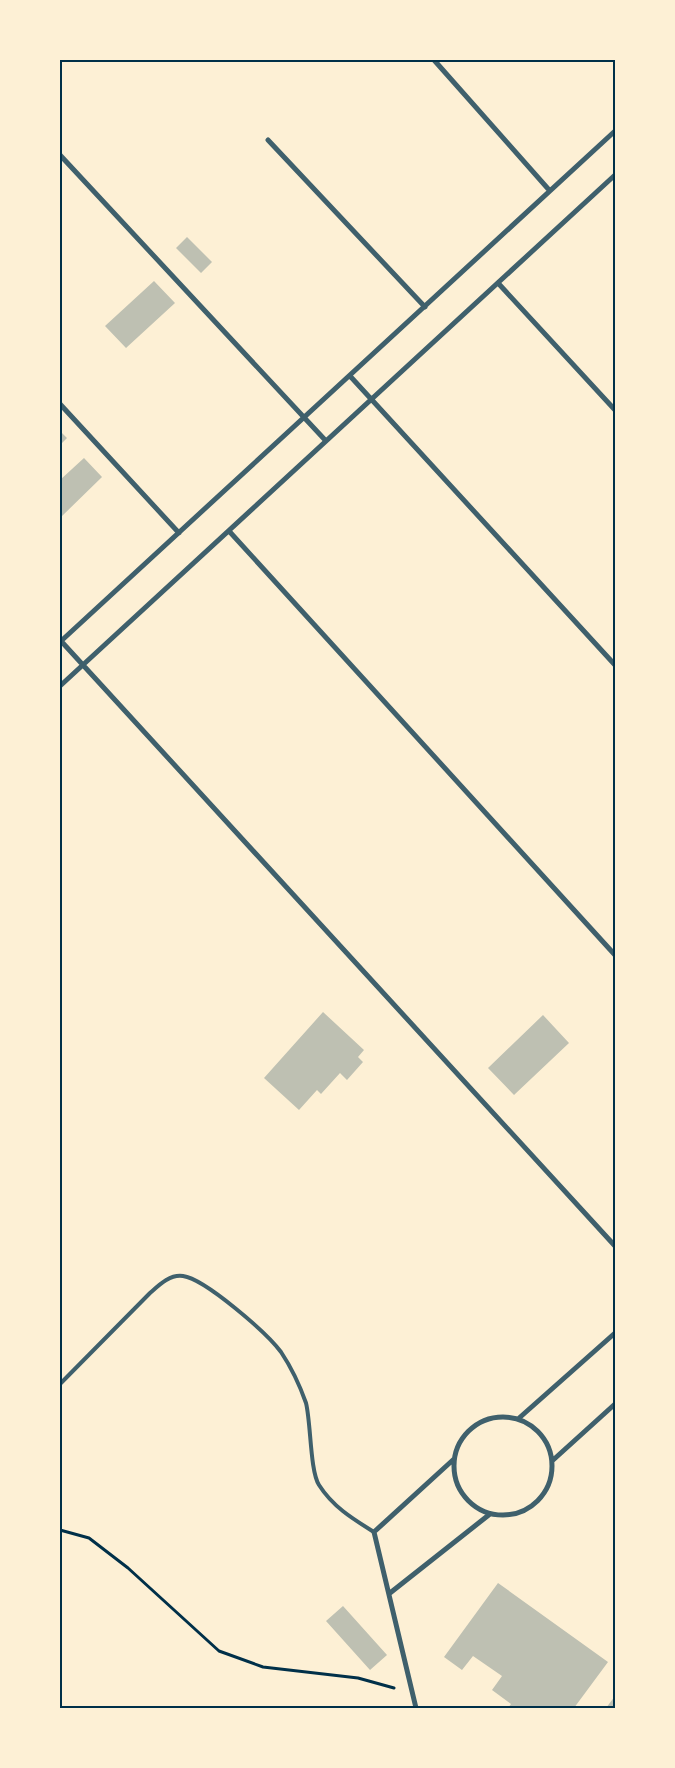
<svg xmlns="http://www.w3.org/2000/svg" width="675" height="1768" font-family="'Roboto Condensed',sans-serif">
	<rect width="100%" height="100%" fill="#fdf0d5"/>
	<path fill="#bec0b2" d="M187 237 212 262 201 273 176 248Z
		M154 281 175 303 126 348 105 326Z
		M60 431 67 438 60 445Z
		M84 458 102 477 60 518V480Z
		M323 1012 364 1050 358 1057 363 1062 347 1080 340 1073 321 1094 317 1090 299 1110 264 1078Z
		M543 1015 569 1043 514 1095 488 1068Z
		M498 1583 608 1662 574 1708H508L511 1704 492 1690 502 1676 473 1656 462 1670 444 1657Z
		M343 1606 387 1655 370 1670 326 1621Z
		M615 1696V1708H606Z"/>
	<g fill="none" stroke-linecap="round" stroke-linejoin="round">
		<path stroke="#003049" stroke-width="3" d="M60 1530 89 1538 128 1568 219 1651 263 1667 358 1678 394 1688"/>
		<path stroke="#3f606c" stroke-width="4" d="M60 1384 150 1293C159 1285 170 1274 183 1276 205 1279 267 1333 281 1352 291 1367 300 1386 306 1403 311 1423 310 1471 319 1485 333 1507 353 1519 374 1532"/>
		<path stroke="#3f606c" stroke-width="5" d="M434 60 550 191
			M268 140 425 307
			M60 155 326 441
			M498 283 615 410
			M350 376 615 665
			M60 404 179 533
			M229 531 615 955
			M61 641 615 1246
			M60 642 615 131
			M60 686 615 175
			M454 1466a49 49 0 1 1 98 0a49 49 0 1 1-98 0Z
			M518 1419 615 1333
			M552 1461 615 1404
			M390 1593 490 1514
			M416 1708 374 1532 454 1459"/>
	</g>
	<rect width="675" height="1768" fill="none" stroke="#fdf0d5" stroke-width="122"/>
	<rect x="61" y="61" width="553" height="1646" fill="none" stroke="#003049" stroke-width="2"/>
</svg>
